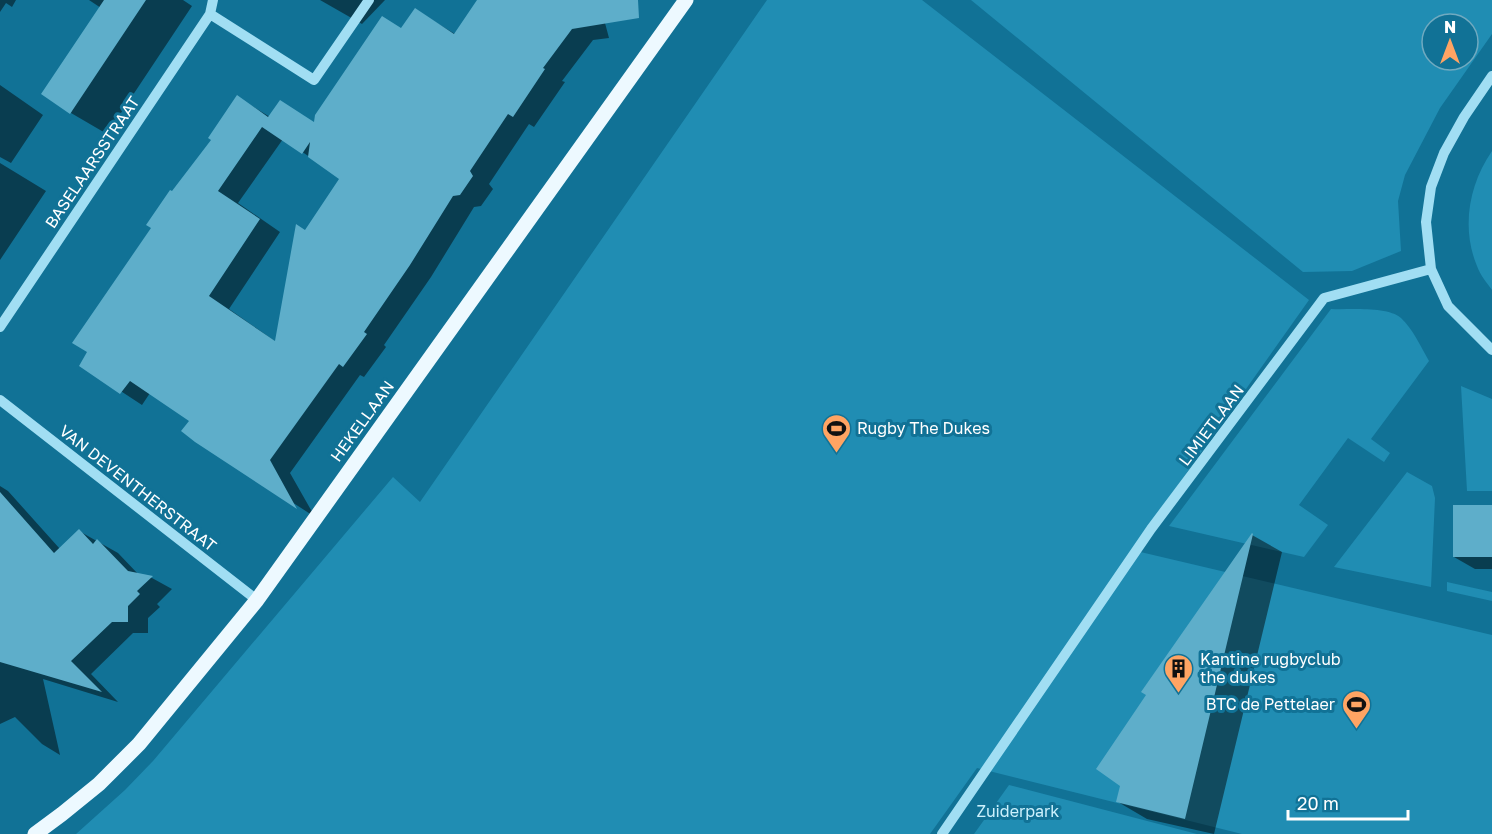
<svg xmlns="http://www.w3.org/2000/svg" width="1492" height="834" font-family="'Golos Text',sans-serif">
	<rect width="100%" height="100%" fill="#117296"/>
	<path fill="#208db3" fill-rule="evenodd" d="M767 0H922L1309 300 1132 550 1492 635V834H1242L977 768 930 834H76L125 790 153 761 393 477 420 502Z
		M971 0H1492V34L1440 108 1405 175 1398 201 1401 251 1352 271 1303 272ZM1432 24H1468V60H1432Z
		M1492 151V290C1487 283 1480 275 1477 266 1461 228 1469 184 1492 151Z
		M1331 309C1349 310 1387 306 1401 318 1413 329 1421 347 1429 361L1371 439 1390 453 1384 462 1348 438 1299 505 1328 525 1304 557 1169 526Z
		M1461 386 1492 399V491H1467Z
		M1407 472 1432 486 1435 498 1431 587 1334 567Z
		M1447 582 1492 592V601L1447 591Z
		M1009 785 1197 834H974Z"/>
	<path fill="#0007" fill-rule="evenodd" d="M0 0H16L12 7 6 3 0 12Z
		M89 0H183L192 6 107 134 71 113 101 8Z
		M320 0H385L362 24Z
		M499 0H612L605 23 609 38 593 40 562 81 565 82 534 127 529 124 489 184 493 189 481 206 474 207 431 277 384 345 386 347 364 377 360 375 290 473 315 517 196 440 191 420 150 393 142 405 81 365 173 193 213 139 237 97 270 117 315 123 402 29 415 10 455 34ZM283 139 341 178 306 232 276 342 229 309 280 232 238 203Z
		M0 85 43 115 11 163 0 157Z
		M0 163 46 191 0 260Z
		M0 486 8 491 60 549 79 531 118 553 139 575 152 578 172 589 157 604 160 607 148 618V633H133L91 674 118 702 43 679 60 755 42 744 15 717 0 724Z
		M1492 507V569H1475L1454 557Z
		M1252 535 1282 552 1214 834 1147 819 1118 802Z"/>
	<path fill="#5eaeca" fill-rule="evenodd" d="M104 0H146L70 114 41 94Z
		M477 0H638L639 18 572 29 543 68 545 69 513 117 508 114 470 171 473 176 460 195 453 196 410 265 364 332 367 334 343 367 339 364 270 460 297 509 195 442 181 431 189 421 130 381 120 394 79 366 87 352 72 343 151 228 146 225 170 190 172 191 211 140 208 138 237 95 268 117 280 100 314 122 315 115 382 16 401 28 415 8 454 34ZM262 127 302 154 310 142 308 157 339 179 305 230 296 224 275 341 209 296 260 219 218 191Z
		M0 492 54 553 79 529 93 544 97 539 128 571 153 576 137 591 140 594 128 606V622H112L71 661 102 692 0 662Z
		M1453 505H1492V557H1453Z
		M1252 533 1253 534 1185 819 1116 802 1120 786 1096 769 1146 695 1141 692Z"/>
	<g fill="none" stroke-linecap="round" stroke-linejoin="round">
		<path stroke="#a1def3" stroke-width="10" d="M210 14 314 80 369 0
			M1492 76 1464 117 1444 153 1431 187 1426 222 1431 269 1448 306 1492 350
			M0 327 210 14 213 0
			M0 400 257 600
			M942 834 1151 529 1324 298 1431 269"/>
		<path stroke="#edf9ff" stroke-width="15" d="M35 834 62 814 99 784 139 744 257 600 686 0"/>
	</g>
	<defs>
		<symbol id="stadium-pin" viewBox="-11 -11 22 30"><path d="M0 17L-7.5 6A9.5 9.5 0 1 1 7.5 6Z" fill="#ffa463" stroke="#117296"/><path d="M0-5a6.5 5 0 1 0 0 10a6.5 5 0 1 0 0-10ZM-3.5-1.8h7v3.6h-7Z" fill="#111"/></symbol>
		<symbol id="building-pin" viewBox="-11 -11 22 30"><path d="M0 17L-7.5 6A9.5 9.5 0 1 1 7.5 6Z" fill="#ffa463" stroke="#117296"/><path d="M-4-6H4V6H1V3H-1V6H-4ZM-2.5-4.3h1.7v1.8h-1.7ZM.8-4.3h1.7v1.8H.8ZM-2.5-1h1.7V.8h-1.7ZM.8-1h1.7V.8H.8Z" fill="#111"/></symbol>
	</defs>
	<g fill-rule="evenodd">
		<use href="#stadium-pin" x="820" y="412" width="33" height="45"/>
		<use href="#building-pin" x="1162" y="652" width="33" height="45"/>
		<use href="#stadium-pin" x="1340" y="688" width="33" height="45"/>
	</g>
	<g text-anchor="middle" stroke-width="6" stroke-linejoin="round" paint-order="stroke">
		<g font-size="16" fill="#fff" stroke="#117296">
			<text transform="translate(92 162) rotate(-56)" y="6">BASELAARSSTRAAT</text>
			<text transform="translate(362 421) rotate(-54)" y="6">HEKELLAAN</text>
			<text transform="translate(1211 425) rotate(-53)" y="6">LIMIETLAAN</text>
			<text transform="translate(138 488) rotate(38)" y="6">VAN DEVENTHERSTRAAT</text>
		</g>
		<g font-size="16" fill="#fff" stroke="#117296" text-anchor="start">
			<text x="857" y="434">Rugby The Dukes</text>
			<text x="1200" y="665">Kantine rugbyclub<tspan x="1200" dy="18">the dukes</tspan></text>
			<text x="1335" y="710" text-anchor="end">BTC de Pettelaer</text>
		</g>
		<g font-size="16" fill="#ccf1fd" stroke="#117296">
			<text x="1018" y="817">Zuiderpark</text>
		</g>
	</g>
	<g transform="translate(1450 42)"><circle r="28" fill="#117296" stroke="#70aac0" stroke-width="1.5"/>
	<path d="M0-4.5L10 22L0 15L-10 22Z" fill="#ffa463"/>
	<text y="-9" font-size="16" font-weight="bold" text-anchor="middle" fill="#ffffff">N</text>
	</g>
	<path d="M1288 810v9h120v-9" fill="none" stroke="#ffffff" stroke-width="3"/>
	<text x="1297" y="810" font-size="18" fill="#ffffff" stroke="#117296" stroke-width="4.5" paint-order="stroke">20 m</text>
</svg>
